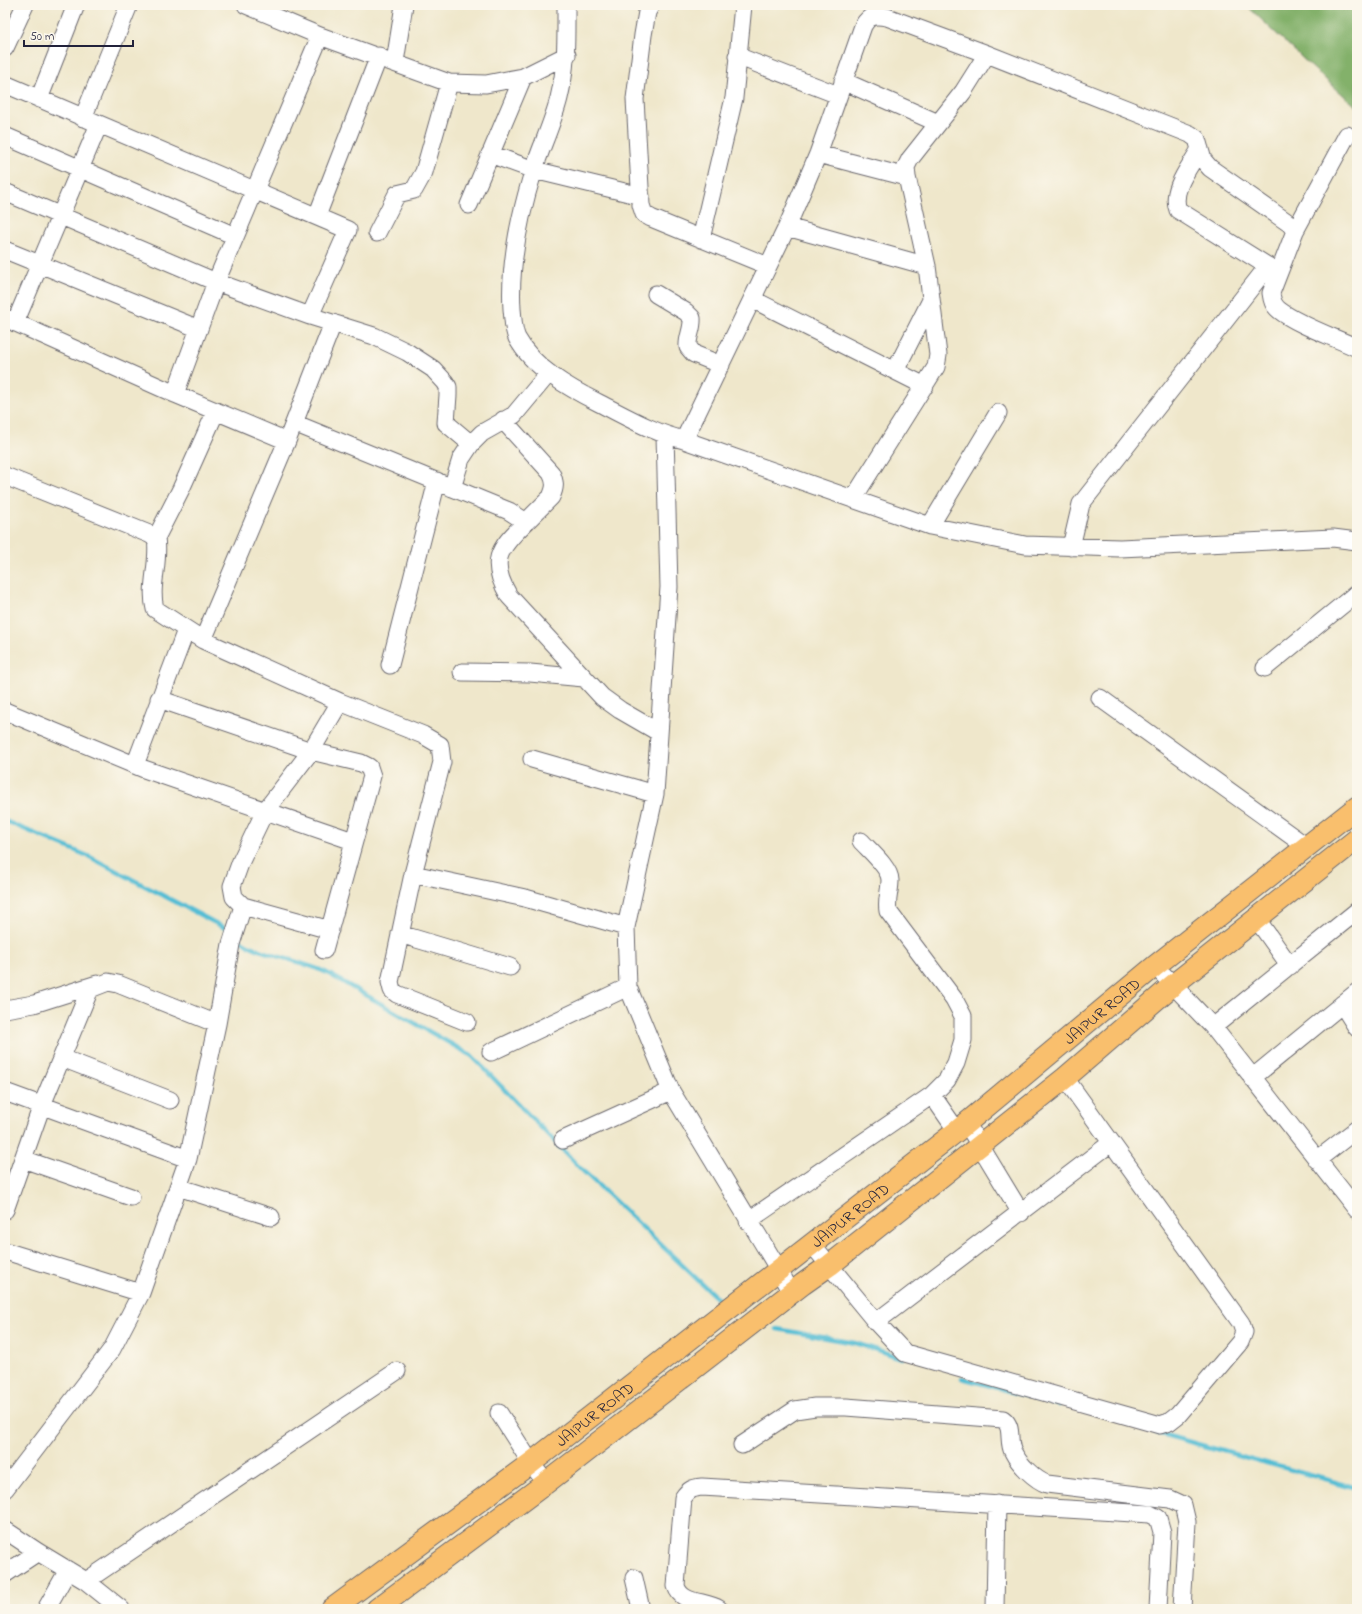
<svg xmlns="http://www.w3.org/2000/svg" width="1362" height="1614" font-family="'Indie Flower',sans-serif">
	<rect width="100%" height="100%" fill="#fbf7ec"/>
	<filter id="ink" filterUnits="userSpaceOnUse"><feTurbulence type="fractalNoise" baseFrequency=".025" numOctaves="2"/><feDisplacementMap in="SourceGraphic" scale="8" xChannelSelector="R" yChannelSelector="G"/><feConvolveMatrix kernelMatrix="1 2 1 2 8 2 1 2 1" color-interpolation-filters="sRGB"/></filter>
	<filter id="wash" filterUnits="userSpaceOnUse"><feTurbulence type="fractalNoise" baseFrequency=".012" numOctaves="4" result="noise"/><feDisplacementMap in="SourceGraphic" scale="16" xChannelSelector="R" yChannelSelector="G"/><feGaussianBlur stdDeviation="0.9" result="paint"/><feColorMatrix in="noise" values="0 0 0 0 0 0 0 0 0 0 0 0 0 0 0 0 0 1.4 0 .05"/><feComposite in="paint" operator="in"/></filter>
	<g filter="url(#wash)">
		<rect width="100%" height="100%" fill="#efe7cb"/>
		<path fill="#83b16a" stroke="#526a52" d="M1246 5H1357V107L1316 71Z"/>
		<g fill="none" stroke-linecap="round" stroke-linejoin="round">
			<path stroke="#56bed4" stroke-width="4.5" d="M5 821 88 856 223 927 231 933
				M237 938C263 957 300 959 329 974L472 1056 580 1168 718 1299
				M777 1329 855 1343 902 1358
				M962 1378 1059 1405
				M1154 1432 1357 1488"/>
		</g>
	</g>
	<g filter="url(#ink)">
		<g fill="none" stroke-linecap="round" stroke-linejoin="round">
			<defs>
				<path id="minor" d="M246 5 320 36 449 83 486 84 523 77 567 55
					M566 5C566 38 567 65 559 98 553 122 542 145 534 169 521 211 509 264 512 309 513 317 513 330 517 338 533 368 569 388 599 403 627 417 654 433 684 440L930 526 1025 545 1120 548 1333 538 1357 541
					M651 5 647 12 643 35 635 99 641 205 644 214 651 218 768 266
					M5 48 25 5
					M737 56 838 95
					M395 62 404 5
					M843 81 938 123
					M5 84 348 230 310 316
					M39 99 76 5
					M83 118 129 5
					M5 136 235 236
					M1200 149C1190 167 1170 190 1178 210L1277 272
					M490 154 534 170 641 196
					M818 154 907 177
					M5 192 216 282 310 316 374 336 407 352 433 369 445 382 448 387V395L446 423 471 444
					M469 205 523 77
					M317 216 379 56
					M787 227 927 266
					M1295 231 1347 135
					M377 233 397 194 414 190 424 172 449 83
					M701 239 734 98 743 5
					M5 250 199 329
					M656 294 686 312 692 318C693 329 687 337 688 347L694 354 721 365
					M752 299 925 386
					M5 318 175 394 287 441
					M15 323 99 124
					M895 371 931 300
					M175 394 216 282 320 36
					M503 420 551 473C556 483 555 488 551 497 542 506 533 515 524 524 498 549 489 562 509 596L602 697 620 710 658 732
					M294 423 509 511 526 522
					M665 435 669 587 655 794 626 927 628 987 671 1091 779 1270 791 1293
					M684 440 787 227 818 154 863 26C869 15 875 15 887 17L987 54 1190 134 1197 139 1203 160 1210 168 1290 224 1295 231 1271 293C1272 300 1273 305 1279 310 1298 325 1334 337 1357 348
					M5 476 149 534 156 538C160 562 149 586 155 609L203 640 340 702 423 735 440 745 442 762 413 874 390 982 392 990 397 994 467 1022
					M452 488 461 459 471 444 482 433 514 415 549 373
					M853 499 936 367 938 355 927 266 907 177 906 167 910 159 963 92 987 54
					M930 526 998 413
					M156 538 181 489 216 411
					M1071 547 1081 504 1268 266
					M203 640 287 441 333 323
					M390 665 437 481
					M1265 668 1357 593
					M462 672 530 673 584 678
					M1100 698 1307 847
					M159 699 311 751 361 763 369 767 372 776 324 950
					M5 711 144 769 353 841
					M532 759 655 794
					M135 765 186 630
					M413 874 525 898 626 927
					M1256 918 1290 966
					M330 930 243 906 234 897 232 886 241 861 265 811 311 751 340 702
					M400 934 510 967
					M1155 966 1213 1027 1357 1210
					M1342 1004 1357 1028
					M5 1009 34 1004 97 984
					M1213 1027 1357 911
					M491 1052 628 987
					M62 1058 170 1100
					M1252 1078 1357 992
					M5 1092 188 1159 141 1293 112 1349 5 1489
					M932 1095 957 1131
					M967 1124 1021 1213
					M563 1140 671 1091
					M23 1159 131 1197
					M188 1159 217 1024 231 944 243 906
					M1317 1160 1357 1129
					M178 1187 271 1217
					M5 1210 42 1105 90 989 108 982 118 984 217 1024
					M748 1221 932 1095 947 1080 956 1063 963 1040V1016L954 999 888 911C886 900 890 892 890 880 890 868 869 850 861 841
					M811 1243 876 1322 905 1353 1160 1425 1169 1422 1178 1415 1240 1342 1244 1332 1241 1323 1065 1078
					M5 1251 141 1293
					M876 1322 1111 1143
					M499 1413 531 1463 546 1483
					M742 1445 795 1410 815 1407H846L1003 1419C1014 1427 1007 1441 1013 1452 1019 1464 1035 1480 1047 1484L1170 1499 1183 1505 1187 1522 1182 1609
					M5 1530 38 1552 86 1581 121 1609
					M5 1574 38 1552
					M634 1578 641 1609
					M86 1581 397 1371
					M46 1609 68 1570
					M719 1609C705 1600 682 1605 676 1586L683 1498C689 1489 693 1488 702 1487L1150 1514 1158 1518 1162 1532 1158 1609
					M995 1609 997 1504"/>
				<g id="major">
					<path id="s1" d="M332 1609 531 1463 957 1131 1155 966 1357 807"/>
					<path d="M377 1609 546 1483 803 1284 830 1265 1065 1078 1173 985 1357 839"/>
				</g>
			</defs>
			<use href="#minor" stroke="#6a676d" stroke-width="19"/>
			<use href="#major" stroke="#6a676d" stroke-width="23"/>
			<use href="#minor" stroke="#fff" stroke-width="17"/>
			<use href="#major" stroke="#f9bf6d" stroke-width="21"/>
		</g>
	</g>
	<g text-anchor="middle" stroke-width="3" stroke-linejoin="round" paint-order="stroke">
		<g font-size="16" fill="#22223b" stroke="#fbf7ec">
			<text dy="6" stroke="none"><textPath href="#s1" startOffset="975">JAIPUR ROAD</textPath></text>
			<text dy="6" stroke="none"><textPath href="#s1" startOffset="651">JAIPUR ROAD</textPath></text>
			<text dy="6" stroke="none"><textPath href="#s1" startOffset="327">JAIPUR ROAD</textPath></text>
		</g>
	</g>
	<rect width="1362" height="1614" fill="none" stroke="#fbf7ec" stroke-width="20"/>
	<path d="M24 40v6h109v-6" fill="none" stroke="#22223b" stroke-width="2"/>
	<text x="30" y="40" font-size="12" fill="#22223b" stroke="#fbf7ec" stroke-width="3" paint-order="stroke">50 m</text>
</svg>
